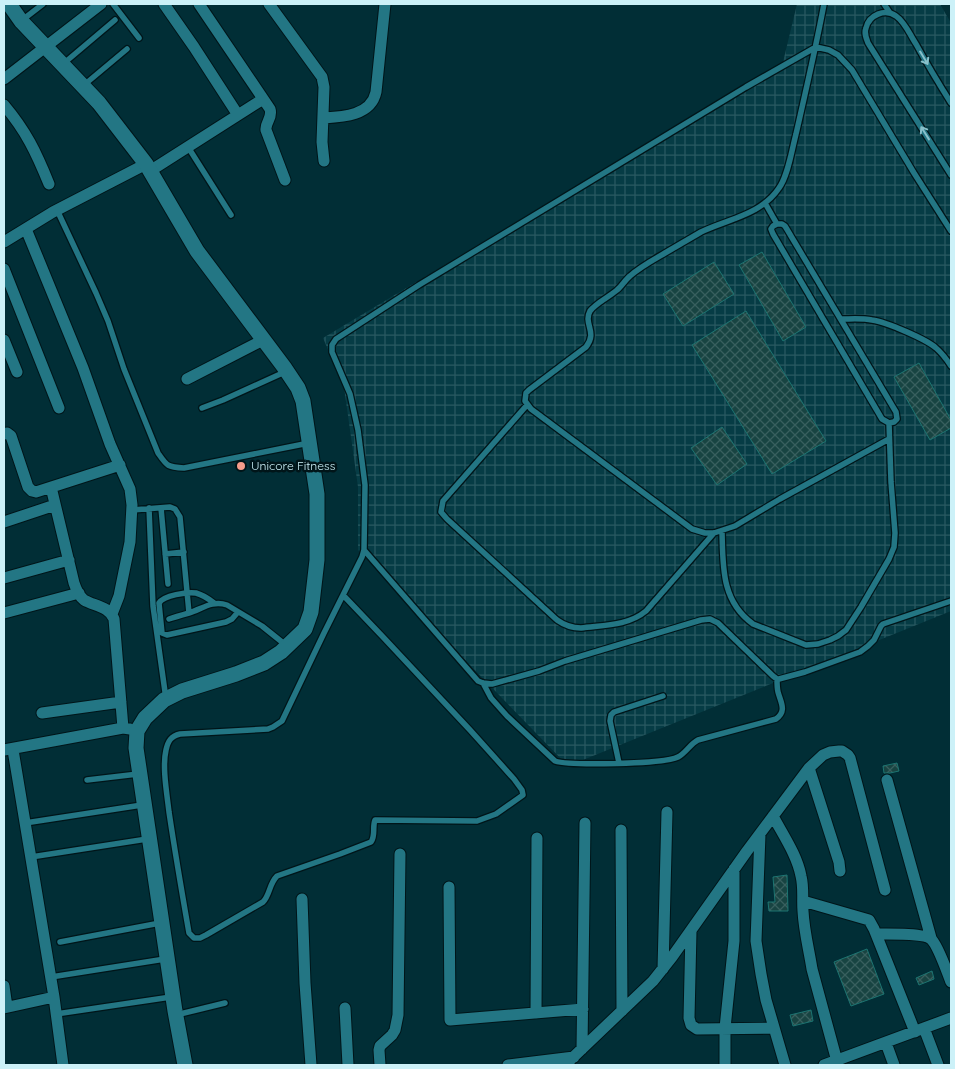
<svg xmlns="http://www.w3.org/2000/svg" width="955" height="1069" font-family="Quicksand,sans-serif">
	<defs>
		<pattern id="industrial-grid" width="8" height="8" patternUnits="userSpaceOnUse" patternTransform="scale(1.25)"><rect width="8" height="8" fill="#063c45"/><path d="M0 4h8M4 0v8" fill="none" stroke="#295961"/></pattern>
		<pattern id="building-cross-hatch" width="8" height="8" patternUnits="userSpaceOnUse" patternTransform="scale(1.25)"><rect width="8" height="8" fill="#184442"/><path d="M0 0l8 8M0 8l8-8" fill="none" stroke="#385f5e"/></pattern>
	</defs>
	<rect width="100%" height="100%" fill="#012e36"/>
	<path fill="url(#industrial-grid)" d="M797 4H940L951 23V611L568 766 358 550V487L344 387 323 338 783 62Z"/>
	<path fill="url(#building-cross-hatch)" stroke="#1c7471" d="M762 252 806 327 783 341 739 265Z
		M714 262 734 294 683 326 663 294Z
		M746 311 826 441 772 474 692 345Z
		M919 363 951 420V428L930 440 894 377Z
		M722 427 747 464 717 485 691 448Z
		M897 763 899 771 890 773H884L883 766Z
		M787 875 788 911H769L768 902H775L773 877Z
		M867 949 884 994 851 1006 834 962Z
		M932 971 934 979 919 985 916 978Z
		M811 1010 813 1021 793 1026 790 1015Z"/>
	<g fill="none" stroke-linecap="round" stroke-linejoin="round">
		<defs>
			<path id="lane" d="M113 4 139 38
				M824 4C816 47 806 90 796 134 792 149 788 176 779 188 761 215 728 219 701 232 689 239 677 246 665 253 653 260 640 267 630 276 625 280 622 286 617 290 609 297 596 303 590 311 583 324 598 332 586 347L529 390 526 393 525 401 531 409 692 529 705 533H714L735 526 780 499 889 439
				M884 4 890 13
				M21 21 43 4
				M63 64 115 20
				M84 85 127 49
				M951 103C939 84 927 64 916 44 910 35 905 22 896 16 885 8 869 15 866 28 864 33 866 38 868 43L951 175
				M188 147 231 215
				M765 203 777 224
				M57 210 96 293 108 321 124 369 158 453C167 466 167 467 184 468L309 443
				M777 224H782L785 226 896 412 897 419 894 422 889 423 882 419 773 234 771 229 773 226Z
				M841 319C851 319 862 318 872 320 886 322 926 339 936 348 942 353 947 360 951 366
				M527 405 443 501 441 512 447 519 557 620C564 625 572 628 581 628 603 625 628 626 646 611L714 533
				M202 408 223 400 287 371
				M149 508 153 606 166 699
				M161 508 168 584
				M132 510 170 507 175 509 180 517 189 613
				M722 531C723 566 721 601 753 624L806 645 818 644 830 640 838 636 846 630 861 607 889 559 894 547 895 533 891 482 889 423
				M364 550 478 681 483 683 492 684 539 671 565 661 701 620 710 619 718 623 773 676 777 679H779L805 672 860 652 868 646 874 640 881 626 883 624 951 601
				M165 554 184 552
				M343 595 383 637 470 730 514 779 522 790 523 795 496 814 477 821 375 820C372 827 376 835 371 842L340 854 277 876C269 884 270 895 263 902L206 935 200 938H194L189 933C182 893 175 852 169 812 167 794 162 767 166 750 168 741 171 736 180 734L268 729 273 727 282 721 324 633 362 557 364 550 365 485 358 430 350 394 332 352V345L336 339 419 285 746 87 816 47 829 50 838 55 852 70 914 173 951 231
				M214 603C209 599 203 595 196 593 187 592 164 595 159 603L162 633 167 635 226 622 232 619 238 612
				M169 619C175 617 182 615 189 613 202 609 212 600 227 605L262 626 287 646
				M483 683 491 698 507 716 555 761C570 766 664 764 678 757 686 753 690 744 698 740L776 719C787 711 781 703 778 692 777 688 777 683 777 679
				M619 763 610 721 611 715 614 712 663 696
				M87 780 138 774
				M25 823 142 805
				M31 857 147 839
				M60 942 160 923
				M51 977 165 959
				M56 1014 171 997
				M176 1015 225 1003"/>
			<path id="street" d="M164 4 194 47 238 115
				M199 4 270 109C273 118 265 122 266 130L285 180
				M269 4 322 77 324 87 322 142 324 161
				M4 79 101 4
				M4 105C26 131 36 152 49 184
				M323 118C342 117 371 116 376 92L385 4
				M150 171 263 99
				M26 229 83 368 110 444 130 489 132 505 130 542 119 596 112 614
				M4 242 53 212 146 164
				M4 269 59 408
				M4 340 17 372
				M187 379 263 340
				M4 434 7 433 11 436 28 487 32 491 36 492 120 465
				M51 487 74 583C76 589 79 596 84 600 94 606 109 606 114 619L123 728
				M4 522 55 505
				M4 578 69 560
				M4 613 79 593
				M42 713 121 702
				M4 750 123 728 130 729
				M13 750 54 997 63 1065
				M809 768 839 862 840 871
				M887 780 931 938
				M773 816C783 835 797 855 801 876 804 888 802 900 803 911 804 931 809 950 812 969L838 1065
				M621 830 622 1011
				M760 834 756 941 761 974 766 1000 785 1065
				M449 887 450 1020 583 1009
				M302 899 305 983 311 1065
				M803 901 869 920 874 929 915 1032
				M691 931 689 1018 691 1025 697 1029 774 1028
				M876 934C886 934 924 933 931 939 938 945 947 972 951 982
				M663 969 667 812
				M4 986 7 1007
				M4 1008 54 997
				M345 1008 348 1065
				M536 1013 537 838
				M924 1028 938 1065
				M886 1043 894 1065
				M582 1049 585 823
				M380 1065 379 1050 380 1046 392 1035 395 1030 398 1015 400 854
				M508 1065 574 1057
				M565 1065 653 981 672 957 747 851 809 768 823 755 830 752 839 751H842L848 755 850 758 885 890
				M725 1065V1028L734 941V869
				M824 1065 951 1018"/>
			<path id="secondary" d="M9 4 21 21 99 103 146 164 197 251 284 367 298 388 303 401 317 494V560L311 612 305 629 281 652 264 663 236 674 182 691 164 700 145 718 137 731 136 748 175 1011 185 1065"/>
		</defs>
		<use href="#lane" stroke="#001519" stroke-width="8"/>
		<use href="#street" stroke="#001519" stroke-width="13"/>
		<use href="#secondary" stroke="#001519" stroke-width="17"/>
		<use href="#lane" stroke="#237684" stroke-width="5.5"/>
		<use href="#street" stroke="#237684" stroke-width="11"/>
		<use href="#secondary" stroke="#237684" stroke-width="15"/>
	</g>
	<defs><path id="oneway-shaft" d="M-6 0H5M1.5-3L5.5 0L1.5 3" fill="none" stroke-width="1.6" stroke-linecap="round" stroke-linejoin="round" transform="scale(1.25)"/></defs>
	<g stroke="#88c0ca">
		<use href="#oneway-shaft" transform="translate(924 58) rotate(59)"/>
		<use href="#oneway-shaft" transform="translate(925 133) rotate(-122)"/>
	</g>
	<circle fill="#f49d8c" stroke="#001519" stroke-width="2" cx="241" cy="466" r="5"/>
	<g text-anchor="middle" stroke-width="5" stroke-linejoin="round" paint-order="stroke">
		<g font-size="12" fill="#ccf1f8" stroke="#001519" text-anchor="start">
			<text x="251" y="470">Unicore Fitness</text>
		</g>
	</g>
	<rect width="955" height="1069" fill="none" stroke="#ccf1f8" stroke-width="10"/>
</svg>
